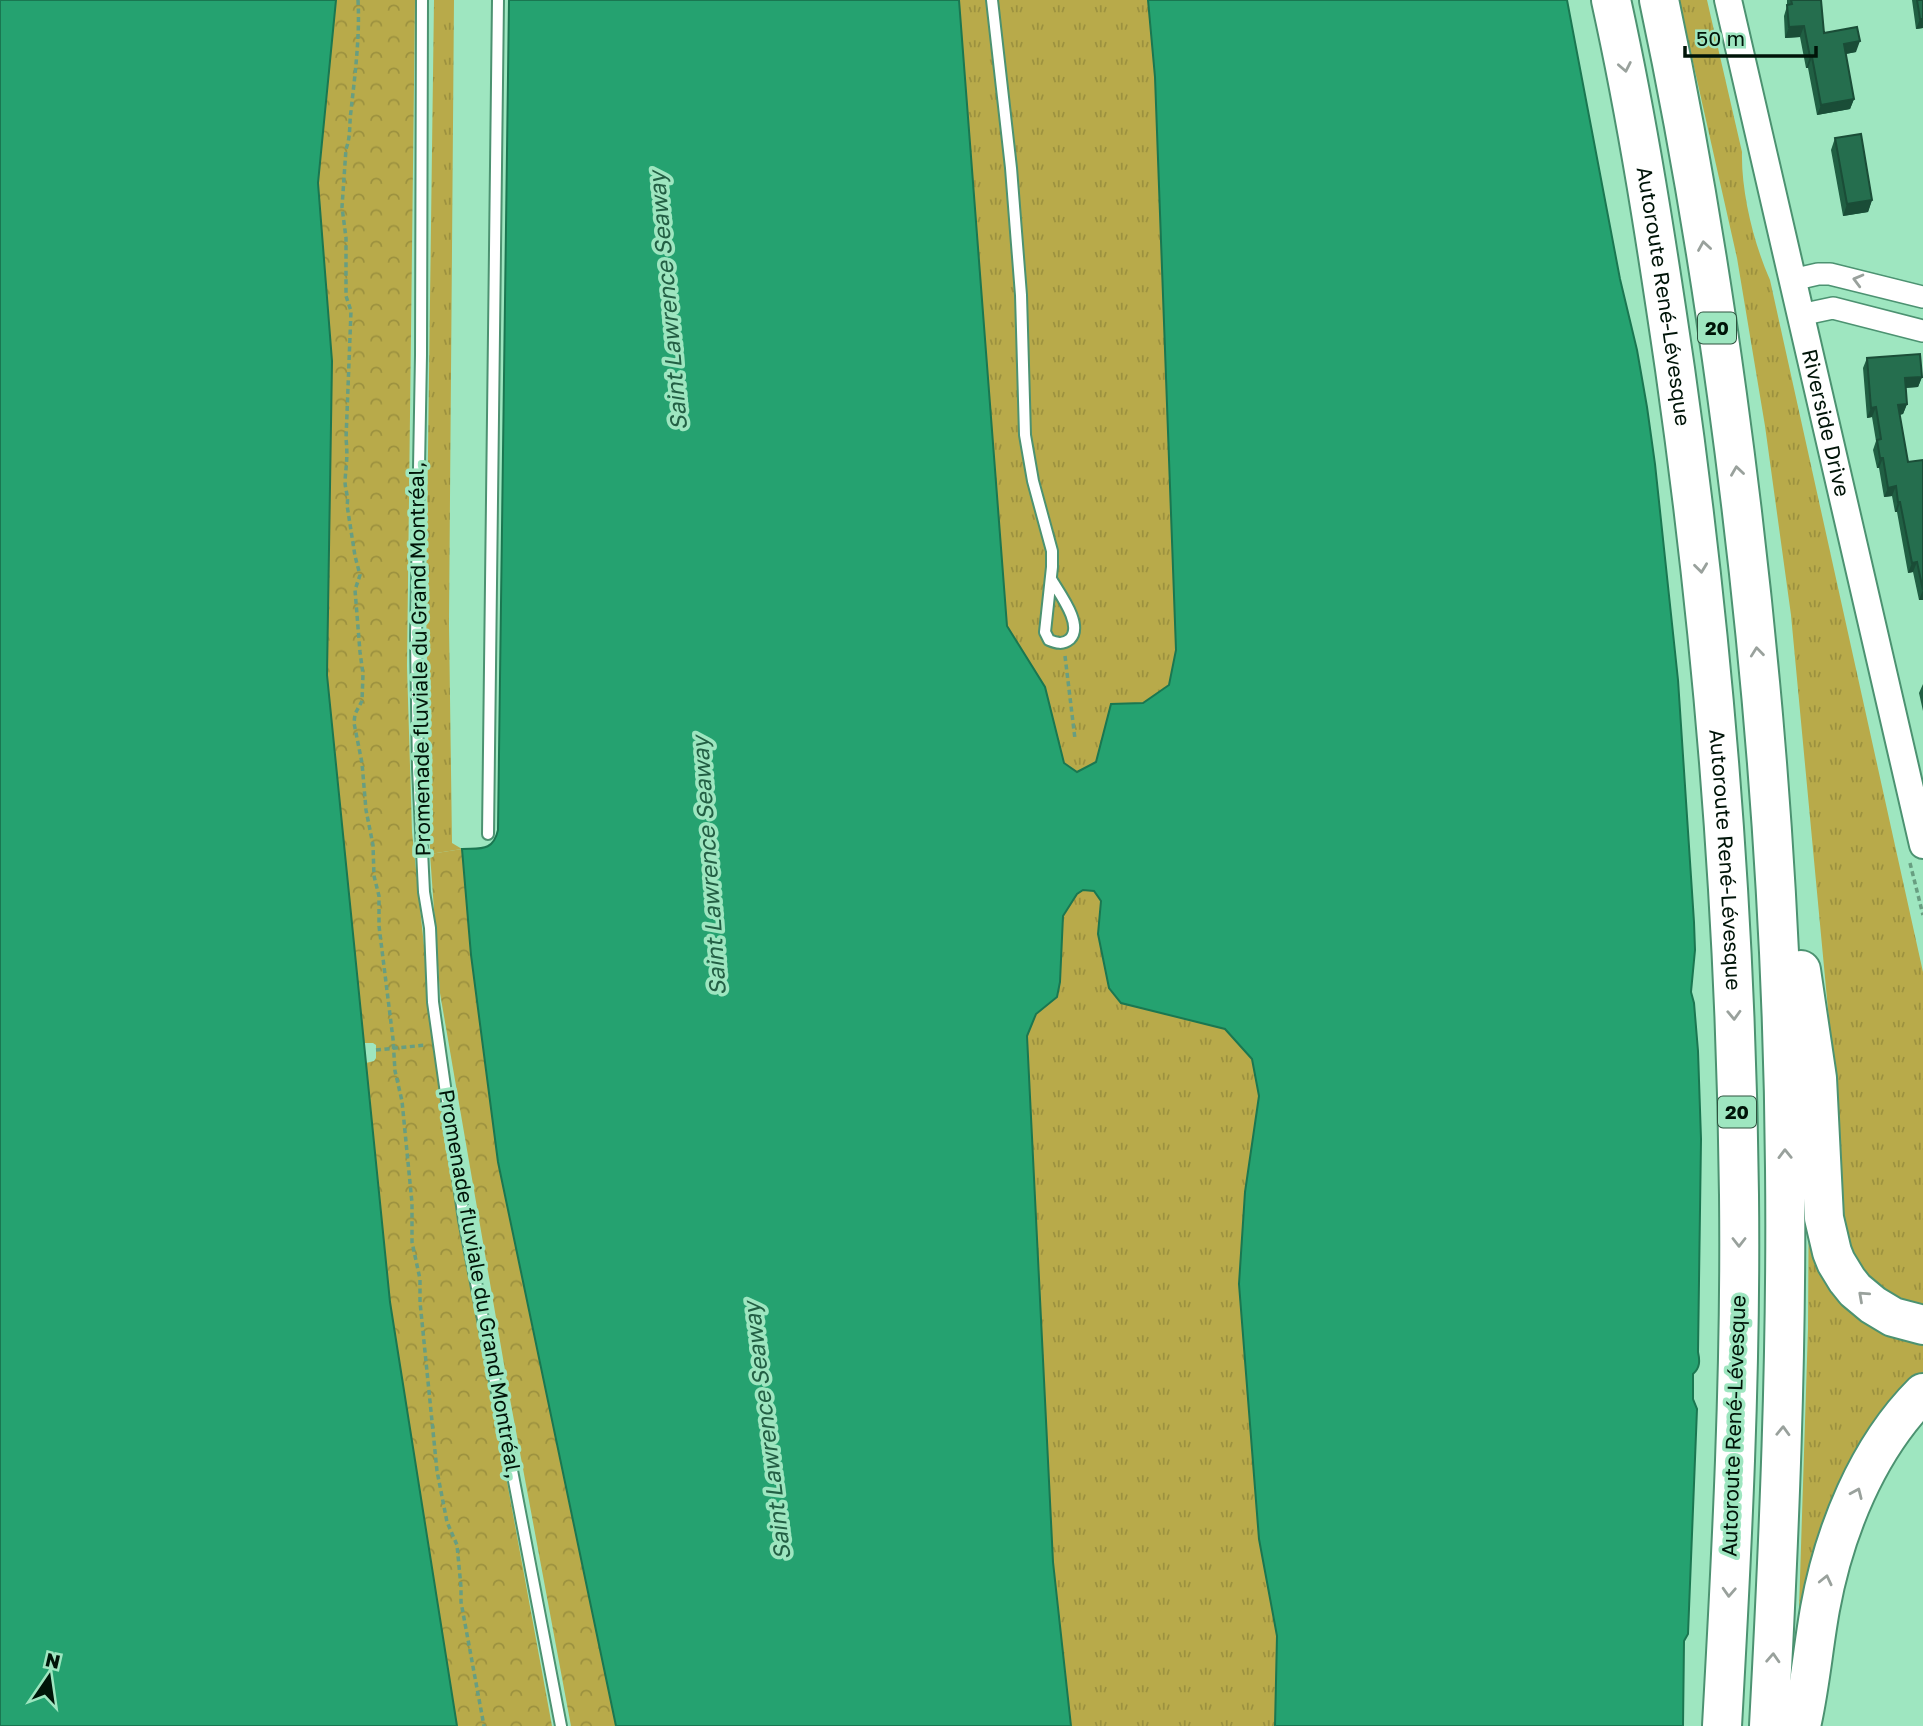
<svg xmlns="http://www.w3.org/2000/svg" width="1923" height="1726" font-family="'Golos Text',sans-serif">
	<defs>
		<pattern id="grass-tufts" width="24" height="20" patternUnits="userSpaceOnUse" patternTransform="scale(1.75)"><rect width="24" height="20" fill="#b8aa4a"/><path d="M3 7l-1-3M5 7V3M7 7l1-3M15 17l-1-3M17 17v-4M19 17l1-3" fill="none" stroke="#9c913f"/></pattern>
		<pattern id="forest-crowns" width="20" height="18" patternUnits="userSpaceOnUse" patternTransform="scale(1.75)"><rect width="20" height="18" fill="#b8aa4a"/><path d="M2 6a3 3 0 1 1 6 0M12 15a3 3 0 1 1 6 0" fill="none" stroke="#9c913f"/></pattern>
	</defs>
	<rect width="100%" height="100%" fill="#9ee6c0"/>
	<path fill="url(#grass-tufts)" d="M434 0H454L449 624 452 843 462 849 430 854 426 601Z
		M959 0H1148L1155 77 1176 650 1169 685 1143 703 1111 704 1096 762 1077 772 1064 763 1045 687 1007 626Z
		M1679 0H1707L1742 152C1741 192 1754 244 1770 280L1923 972V1307L1912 1306 1876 1289 1854 1258 1845 1226 1829 1020 1791 615 1765 426 1737 258Z
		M1083 890H1094L1101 901 1098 934 1121 1003 1225 1029 1252 1058 1259 1096 1245 1192 1239 1284 1259 1539 1277 1636 1275 1726H1071L1053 1562 1027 1036 1036 1014 1057 997 1060 982 1063 917 1077 894Z
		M1809 1166 1820 1237 1923 1332V1377L1810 1612 1799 1609 1808 1328Z"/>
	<path fill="url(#forest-crowns)" d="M336 0H415L407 666 412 832 445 1145 552 1726H457L390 1302 366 1063 374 1061 376 1058V1045L373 1043H364L327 675 332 361 318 183Z
		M462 849 471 955 498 1162 616 1726H571L510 1399 440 993 430 854Z"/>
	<path fill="#25a270" stroke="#1a7751" stroke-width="2" d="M0 0H336L318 183 332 361 327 675 390 1302 457 1726H0Z
		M509 0H959L1007 626 1045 687 1064 763 1077 772 1096 762 1111 704 1143 703 1169 685 1176 650 1155 77 1148 0H1567L1620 279 1637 350 1647 407 1655 464 1678 680 1694 922 1695 950 1691 992 1694 1003 1698 1051 1701 1139 1698 1352C1700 1361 1700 1368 1693 1374V1399L1697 1409 1688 1634 1684 1641 1683 1726H1275L1277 1636 1259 1539 1239 1284 1245 1192 1259 1096 1252 1059 1225 1029 1121 1003 1109 988 1098 934 1101 901 1094 891 1083 890 1077 894 1063 916 1060 982 1057 997 1036 1014 1027 1036 1053 1562 1071 1726H616L498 1162 471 955 462 849C480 848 493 852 498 830Z"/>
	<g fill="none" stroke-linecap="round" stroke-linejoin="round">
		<defs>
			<path id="service" d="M422 0 421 355 416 637 418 768 424 892 430 928 433 1002 464 1220 561 1726
				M992 0 1011 168 1021 295 1025 435 1033 481 1052 551V567L1045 632 1049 640C1056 643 1063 645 1070 639 1084 625 1059 593 1051 579
				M488 834 498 0"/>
			<path id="minor" d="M1792 280 1818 274H1830L1923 297
				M1800 315 1833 308 1923 331"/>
			<g id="tertiary">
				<path id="s1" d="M1728 0 1923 845"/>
			</g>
			<g id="motorway">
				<path id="s2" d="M1611 0C1638 122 1657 246 1675 369 1714 643 1736 918 1739 1195 1741 1372 1732 1549 1722 1726"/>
				<path d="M1659 0C1687 131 1709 263 1727 395 1762 651 1783 910 1785 1168 1787 1355 1779 1540 1769 1726"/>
				<path d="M1801 970 1817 1078 1824 1218 1832 1252 1836 1262 1847 1280 1855 1290 1873 1305 1893 1317 1923 1325"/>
				<path d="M1801 1726C1810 1687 1813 1648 1820 1609 1834 1532 1867 1449 1923 1393"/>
			</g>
		</defs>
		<use href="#service" stroke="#4c9271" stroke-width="14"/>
		<use href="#minor" stroke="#4c9271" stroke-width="24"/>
		<use href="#tertiary" stroke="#4c9271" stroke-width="30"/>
		<use href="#motorway" stroke="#4c9271" stroke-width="42"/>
		<path stroke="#689e81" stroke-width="3.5" stroke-dasharray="5 3.5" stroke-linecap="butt" d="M358 0C360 37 355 74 351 111 349 124 351 136 346 149L342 207 346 238V296L351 311 346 439C348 456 346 466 345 481 345 490 349 497 347 505L355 556 360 575 355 590 360 652 363 674 362 701 355 714 354 723 362 763 366 810 373 845 374 876 379 896V926L393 1039 395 1071 402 1101 412 1203V1242L420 1279V1302L437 1471 447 1522 457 1545 461 1587V1602L484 1726
			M1065 656 1075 739
			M1910 863 1923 915
			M376 1050 426 1045"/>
		<use href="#service" stroke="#fff" stroke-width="10"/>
		<use href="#minor" stroke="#fff" stroke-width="21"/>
		<use href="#tertiary" stroke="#fff" stroke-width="26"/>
		<use href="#motorway" stroke="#fff" stroke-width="38"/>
	</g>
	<path fill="#205f43" d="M1787 0H1821L1824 33 1856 52 1846 54 1854 99 1850 109 1817 115 1808 68H1806L1800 37 1785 38 1784 16 1787 6Z
		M1912 0H1923V28L1916 29Z
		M1835 138 1872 200 1868 212 1843 216 1831 150Z
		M1867 358 1922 377 1918 387 1906 388 1907 404 1903 414 1900 415 1908 462 1923 460V600H1919L1913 572 1908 573 1897 512H1895L1892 496 1884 497 1879 468H1877L1873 450 1876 441 1872 417 1867 418 1863 368Z
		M1923 684V711L1919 693Z"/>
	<path fill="#1a4d37" d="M1920 19H1923V28L1916 29Z
		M1804 26 1800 37 1785 38 1789 27Z
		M1860 41 1856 52 1840 55 1844 44Z
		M1810 57H1812L1808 68H1806Z
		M1854 99 1850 109 1817 115 1821 105Z
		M1872 200 1868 212 1843 216 1847 204Z
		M1922 377 1918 387 1901 388 1905 378Z
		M1907 404 1903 414 1895 415 1898 405Z
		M1876 407 1872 417 1867 418 1871 408Z
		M1880 458H1883L1879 468H1877Z
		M1896 486 1892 496 1884 497 1888 488Z
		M1898 502H1900L1897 512H1895Z
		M1917 562 1913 572 1908 573 1912 563Z
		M1923 590V600H1919Z"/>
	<path fill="#256e4e" stroke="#1a4d37" stroke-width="2" d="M1791 0H1821L1824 33 1857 27 1860 41 1844 44 1854 99 1821 105 1812 57H1810L1804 26 1789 27 1787 5 1792 4Z
		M1917 0H1923V19H1920Z
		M1861 134 1872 200 1847 204 1835 138Z
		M1920 354 1922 377 1905 378 1907 404 1898 405 1908 462 1923 460V590L1917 562 1912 563 1900 502H1898L1896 486 1888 488 1883 458H1880L1877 440 1881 439 1876 407 1871 408 1867 358Z"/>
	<defs><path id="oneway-chevron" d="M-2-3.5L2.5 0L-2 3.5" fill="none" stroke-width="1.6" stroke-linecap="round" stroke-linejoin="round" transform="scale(1.75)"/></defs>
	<g stroke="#99a19c">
		<use href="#oneway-chevron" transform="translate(1625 67) rotate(79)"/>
		<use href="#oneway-chevron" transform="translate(1704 246) rotate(-99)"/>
		<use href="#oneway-chevron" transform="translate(1858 280) rotate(-165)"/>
		<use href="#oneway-chevron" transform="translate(1737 471) rotate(-98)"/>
		<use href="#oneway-chevron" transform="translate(1701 568) rotate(83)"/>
		<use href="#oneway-chevron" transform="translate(1757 652) rotate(-96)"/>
		<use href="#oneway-chevron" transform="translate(1734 1015) rotate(88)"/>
		<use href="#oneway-chevron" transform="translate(1785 1154) rotate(-91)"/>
		<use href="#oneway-chevron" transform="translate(1739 1242) rotate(90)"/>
		<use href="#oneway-chevron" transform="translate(1863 1296) rotate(-138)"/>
		<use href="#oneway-chevron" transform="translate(1783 1431) rotate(-88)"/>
		<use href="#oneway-chevron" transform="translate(1857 1493) rotate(-66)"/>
		<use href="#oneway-chevron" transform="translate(1826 1580) rotate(-77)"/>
		<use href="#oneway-chevron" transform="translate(1729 1592) rotate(93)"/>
		<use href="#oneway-chevron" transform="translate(1773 1658) rotate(-87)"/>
	</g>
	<g text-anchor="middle" stroke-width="7" stroke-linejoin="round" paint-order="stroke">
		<g fill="#9ee6c0" stroke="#2f533f" stroke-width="2">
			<rect x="1698" y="312.5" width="38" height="31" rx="5"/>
			<rect x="1718" y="1096.5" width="38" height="31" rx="5"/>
		</g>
		<g font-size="19" font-weight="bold" fill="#001408">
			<text x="1717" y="335">20</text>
			<text x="1737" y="1119">20</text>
		</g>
		<g font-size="21" fill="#001408" stroke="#9ee6c0">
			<text dy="7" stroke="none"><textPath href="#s2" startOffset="301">Autoroute René-Lévesque</textPath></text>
			<text dy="7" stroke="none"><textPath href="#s1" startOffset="434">Riverside Drive</textPath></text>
			<text transform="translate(420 659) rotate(-91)" y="7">Promenade fluviale du Grand Montréal,</text>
			<text dy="7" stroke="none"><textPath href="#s2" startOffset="868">Autoroute René-Lévesque</textPath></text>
			<text transform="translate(480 1284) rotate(80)" y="7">Promenade fluviale du Grand Montréal,</text>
			<text transform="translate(1734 1426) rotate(-88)" y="7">Autoroute René-Lévesque</text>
		</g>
		<g font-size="23" font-style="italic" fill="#235f44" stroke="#9ee6c0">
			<text transform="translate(668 301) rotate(-95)" y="8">Saint Lawrence Seaway</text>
			<text transform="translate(709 866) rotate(-94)" y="8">Saint Lawrence Seaway</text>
			<text transform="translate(767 1431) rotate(-97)" y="8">Saint Lawrence Seaway</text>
		</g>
	</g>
	<g transform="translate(49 1677) rotate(13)" stroke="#9ee6c0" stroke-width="5" paint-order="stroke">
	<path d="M0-5L12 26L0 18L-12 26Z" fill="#001408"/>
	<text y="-10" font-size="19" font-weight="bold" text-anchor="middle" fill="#001408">N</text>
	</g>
	<path d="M1685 46v10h131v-10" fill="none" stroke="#001408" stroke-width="3.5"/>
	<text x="1696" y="46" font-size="21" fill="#001408" stroke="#9ee6c0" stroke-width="5" paint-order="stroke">50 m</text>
</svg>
